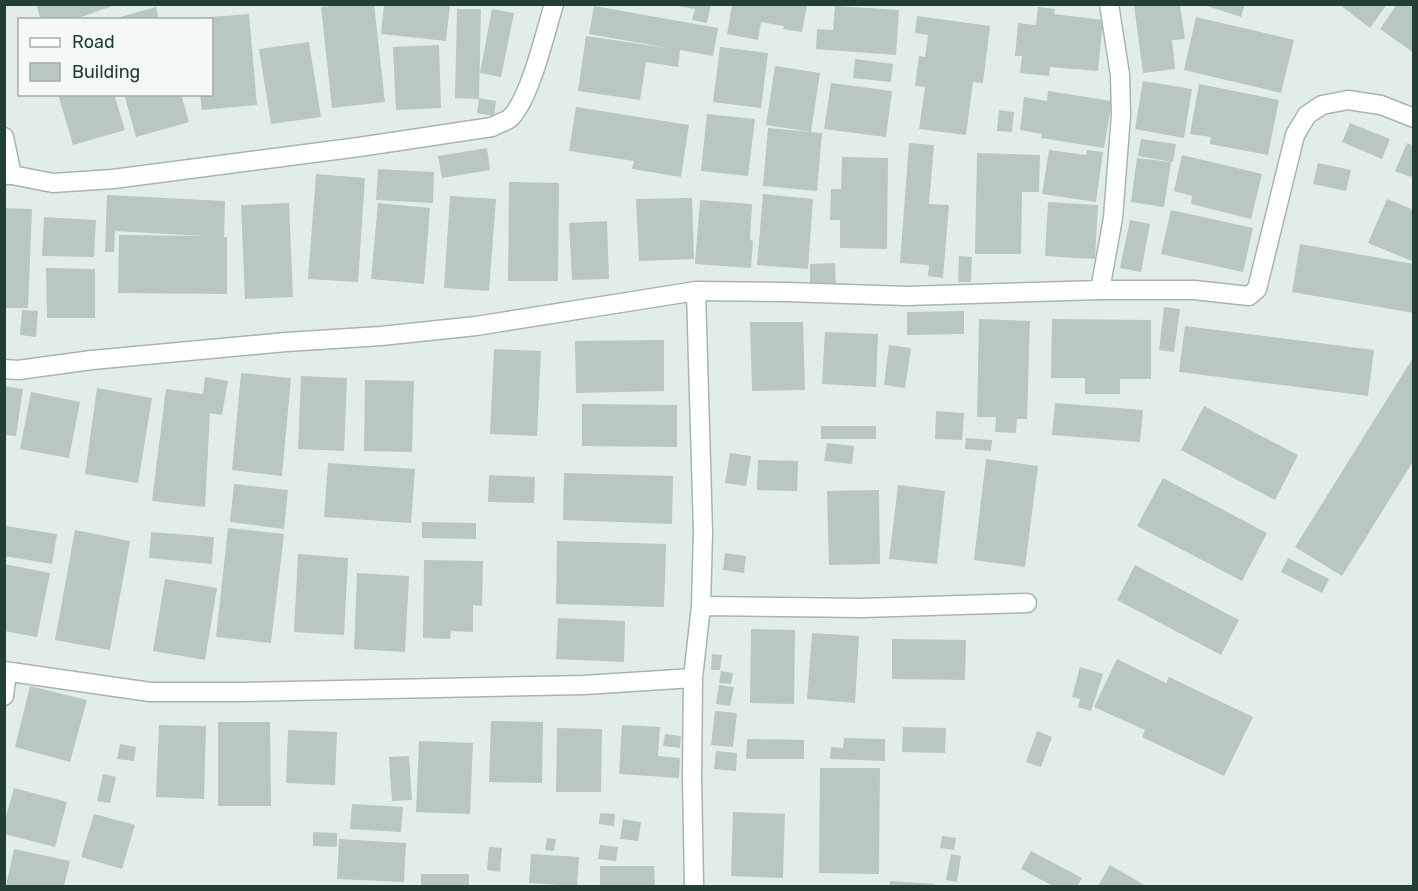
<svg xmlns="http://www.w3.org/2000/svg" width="1418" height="891" font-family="Rubik,sans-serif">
	<rect width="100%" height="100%" fill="#e3ede8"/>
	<path fill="#b8c7c1" d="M36 4H115V5L73 20H41Z
		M348 4H374L385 102 332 108 321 7Z
		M384 4H450L446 41 381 34Z
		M677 4H711L707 23 692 20 695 9 677 6Z
		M1180 4 1185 39 1172 40 1175 69 1143 73 1134 5Z
		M1201 4H1245L1241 17Z
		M1339 4H1387L1370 28Z
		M1397 4H1414V53L1380 29Z
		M732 5H807L802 32 783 29 784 26 761 22 758 40 727 34Z
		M594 6 718 28 713 56 680 50 678 67 646 62 640 100 578 91 586 36 674 49 589 34Z
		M835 6 899 10 896 55 816 49 817 29 833 30Z
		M156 7 159 20H113V19Z
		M1038 7 1055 9 1054 14 1103 20 1098 71 1050 67 1049 76 1020 73 1022 56H1015L1018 23 1036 25Z
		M457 9H481L479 99 455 98Z
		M492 9 514 13 501 77 480 73Z
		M249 14 257 105 202 110 200 94H212V20H199V18Z
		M917 16 990 26 983 83 973 82 966 135 919 129 925 87 915 86 919 56 925 57 928 35 915 33Z
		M1196 17 1294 40 1281 93 1184 70Z
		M309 42 321 117 271 124 259 49Z
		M439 45 441 108 396 110 393 47Z
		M720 47 768 53 761 108 713 102Z
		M855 59 893 64 891 82 853 78Z
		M775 66 820 73 811 132 766 125Z
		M1143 81 1192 89 1184 138 1135 129Z
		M831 83 892 91 886 137 824 129Z
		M1199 84 1279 100 1268 155 1210 144 1211 137 1190 134Z
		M1048 91 1112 101 1104 148 1041 138 1042 134 1020 130 1024 97 1047 101Z
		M58 94H114L125 130 73 145Z
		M124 94H181L189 122 136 137Z
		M479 98 496 101 494 116 477 113Z
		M576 107 689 125 681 177 632 169 634 161 569 151Z
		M999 110 1014 112 1012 132 997 131Z
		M707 114 755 119 748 176 701 171Z
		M1350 123 1390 139 1382 159 1342 142Z
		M768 128 822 133 817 191 763 186Z
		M1141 139 1176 144 1173 162 1138 156Z
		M909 143 934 145 929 204 949 205 943 278 928 276 929 265 900 263Z
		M1407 143 1414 146V172L1411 177 1395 171Z
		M487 148 490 170 442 178 438 156Z
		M1049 150 1086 155 1087 150 1103 152 1096 202 1042 194Z
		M977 153 1040 155 1039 192H1022L1021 254H975Z
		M1182 155 1262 174 1251 219 1191 204 1192 196 1174 191Z
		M842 157 888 158 887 249 840 248V220H830L831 189H841Z
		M1137 158 1171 162 1164 207 1131 202Z
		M1318 163 1351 170 1346 191 1313 184Z
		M378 169 434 172 433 203 376 200Z
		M316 174 365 178 358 282 308 279Z
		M509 182 559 183 558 281H508Z
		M763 194 813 199 808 269 757 265Z
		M107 195 225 201 224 237H227V294L118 293 119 235 205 236 115 231 114 252H105Z
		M450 196 496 199 489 291 444 288Z
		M692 198 694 259 639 261 636 199Z
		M1387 199 1414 210V262L1368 243Z
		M700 200 752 204 750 240 753 241 751 268 695 264Z
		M1048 202 1098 205 1095 259 1045 256Z
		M289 203 293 297 245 299 241 205Z
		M378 203 430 208 424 284 371 279Z
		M4 208 32 209 28 308H4Z
		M1171 210 1253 228 1243 272 1161 254Z
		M44 217 96 220 94 257 42 256Z
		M1130 220 1150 224 1141 272 1120 268Z
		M607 221 609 279 572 280 569 223Z
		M1300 244 1414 264V313L1292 292Z
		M959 256 972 257 971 282H958Z
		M835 263 836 284H810V264Z
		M46 268 95 269V318H47Z
		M1164 307 1180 309 1174 352 1159 350Z
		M22 310 38 311 36 337 20 335Z
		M964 311V334L907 335V312Z
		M979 319 1030 321 1027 419H1017L1016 433 995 432 996 417H977Z
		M1052 319 1151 320V379H1120V394H1085V378H1051Z
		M750 322H803L805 390 752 391Z
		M1185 326 1374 350 1368 396 1179 372Z
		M825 332 878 334 876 387 822 384Z
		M664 340V391L576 393 575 341Z
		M889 345 911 348 905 388 884 385Z
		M494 349 541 351 537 436 490 434Z
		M1414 356V460L1342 576 1295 547Z
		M241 373 291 378 282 476 232 470Z
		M301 376 347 378 344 451 298 449Z
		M205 377 228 381 222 415 210 413 205 507 152 501 166 389 203 394Z
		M365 380 414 381 412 452 364 451Z
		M4 386 23 389 16 436 4 435Z
		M97 388 152 398 138 483 85 474Z
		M31 392 80 402 69 458 20 449Z
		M1055 403 1143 410 1140 442 1052 435Z
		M582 404 677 405V447L582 446Z
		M1204 406 1298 455 1275 500 1181 450Z
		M936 411 964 413 962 440 935 439Z
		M821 426H876V439H821Z
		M966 438 992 440 991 451 965 449Z
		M827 443 854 446 852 464 824 461Z
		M730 453 751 456 746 486 725 483Z
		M986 459 1038 466 1025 567 974 560Z
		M758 460 798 461 797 491 757 490Z
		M328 463 415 469 411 523 324 517Z
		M564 473 673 476 672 524 563 520Z
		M489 475 535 477 534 503 488 502Z
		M1163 478 1267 533 1242 581 1137 526Z
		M234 484 288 490 284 529 230 522Z
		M898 485 945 491 937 564 889 559Z
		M879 490 880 564 829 565 827 491Z
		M422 522 476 523V539L422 538Z
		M6 526 57 534 52 564 4 556V536Z
		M228 528 284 534 271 643 216 637Z
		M75 530 130 541 110 650 55 640Z
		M151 532 214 537 212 564 149 558Z
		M557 541 666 544 664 607 556 604Z
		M725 553 746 556 744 573 723 570Z
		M298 554 348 558 344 635 294 632Z
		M1288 558 1329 579 1322 593 1281 572Z
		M424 560 483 561 482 606 473 605V632L451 631 450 639 423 638Z
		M4 564 50 573 37 637 4 631Z
		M1135 565 1239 620 1221 655 1117 600Z
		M357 573 409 576 405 652 354 649Z
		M165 579 217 588 205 660 153 651Z
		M558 618 625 621 624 662 556 659Z
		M751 629 795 630 794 704 750 703Z
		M812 633 859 636 855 703 807 699Z
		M892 639 966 640 965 680 892 679Z
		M712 654 722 655 720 670H711Z
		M1117 659 1166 683 1169 677 1253 717 1224 776 1142 737 1145 730 1094 707Z
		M1080 667 1103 674 1091 711 1078 707 1080 699 1072 697Z
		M721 671 733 673 731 684 719 683Z
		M719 685 734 687 730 706 716 704Z
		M30 686 87 700 70 762 15 747Z
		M715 711 737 713 733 747 711 745Z
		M491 721 543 722 542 783 489 782Z
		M218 722H270L271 806H218Z
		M159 725 206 726 204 799 156 797Z
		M622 725 660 727 658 756 680 758 679 778 619 774Z
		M903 727 946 728 945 753 902 752Z
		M557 728 602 729 601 792H556Z
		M288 730 337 732 335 785 286 783Z
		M1037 731 1052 737 1041 767 1026 762Z
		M665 734 681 736 680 748 663 746Z
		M844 738 885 739V761L830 759 831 747 843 748Z
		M747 739 804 740V759H746Z
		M419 741 473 743 470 814 416 812Z
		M120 744 136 747 134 761 117 759Z
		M716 751 737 753 736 771 714 769Z
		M409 756 412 800 392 801 389 757Z
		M820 768H880L879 874 819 873Z
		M103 774 116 777 110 803 97 801Z
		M14 788 67 802 55 847 4 834V823Z
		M352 804 403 807 401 832 350 829Z
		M733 812 785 814 783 878 731 876Z
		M600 813 615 814 614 826 599 824Z
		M94 814 135 825 122 869 81 857Z
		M623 819 641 822 638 841 620 839Z
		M313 832 337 833V847L313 846Z
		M942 836 956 838 954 850 940 848Z
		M547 838 556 839 554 851 545 850Z
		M339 839 406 843 404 882 337 879Z
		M600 845 618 847 616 861 598 859Z
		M489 847 502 848 500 872 487 870Z
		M14 849 70 861 64 886H6Z
		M1031 851 1082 878 1077 886H1053L1021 869Z
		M531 854 579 857 577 886 529 883Z
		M951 854 961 856 957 882 946 880Z
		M1110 865 1146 886H1098Z
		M600 866H654L655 886H600Z
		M421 874H469V886H421Z
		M890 881 935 884 934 886H890Z"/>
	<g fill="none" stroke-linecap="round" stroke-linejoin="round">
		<defs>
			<path id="street" d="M4 137 12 175
				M4 175H12L53 183 113 179 359 147 492 127C497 124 504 122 509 119 529 103 546 30 554 4
				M1100 290 1113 218 1121 115 1120 75 1109 4
				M4 369 18 370 92 360 286 342 381 336 476 326 696 291 787 292 907 296 1100 290H1194L1249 296 1257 289 1295 135 1307 115 1322 105 1348 100 1381 105 1414 118
				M701 606 862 608 1027 603
				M4 671 150 692H238L584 685 693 678
				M4 696 7 672
				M694 886 692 776 693 678 701 606 703 532 696 291"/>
		</defs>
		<use href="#street" stroke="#a6b5af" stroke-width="21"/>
		<use href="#street" stroke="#fff" stroke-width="18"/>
	</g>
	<rect width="1418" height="891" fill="none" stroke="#233e35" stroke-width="12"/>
	<rect x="18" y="18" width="195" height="78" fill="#f4f9f6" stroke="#a0aea9" stroke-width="1.5"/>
	<rect x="30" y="38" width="30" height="9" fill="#ffffff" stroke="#a0aea9" stroke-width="1.5"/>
	<text x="72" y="48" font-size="18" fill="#233e35">Road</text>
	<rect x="30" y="63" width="30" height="18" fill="#b8c7c1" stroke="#a0aea9" stroke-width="1.5"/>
	<text x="72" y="78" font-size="18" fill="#233e35">Building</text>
</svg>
